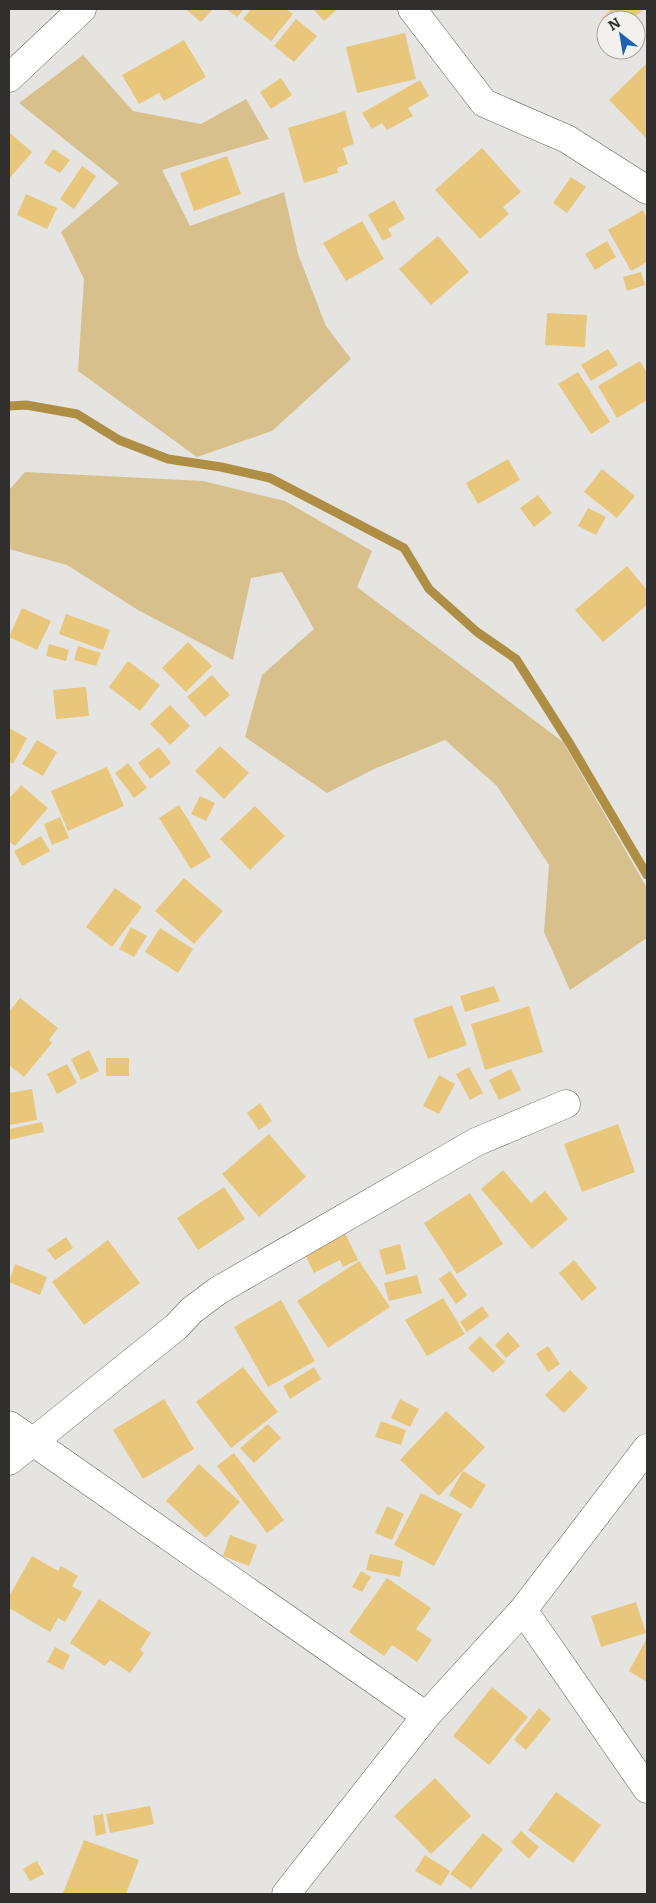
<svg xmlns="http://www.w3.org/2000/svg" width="656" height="1903" font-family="Literata,serif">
	<rect width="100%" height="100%" fill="#e5e4e1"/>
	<path fill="#d8c08c" d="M83 55 133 111 201 124 246 99 269 139 162 170 190 226 284 192 298 254 326 326 351 359 272 431 197 457 78 371 84 279 61 232 119 183 19 103Z
		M25 472 203 481 285 501 372 551 357 587 563 742 647 888V938L570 990 544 932 549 865 497 786 445 740 374 769 327 793 245 737 262 675 314 629 282 572 251 578 233 660 138 610 67 565 9 549V490Z"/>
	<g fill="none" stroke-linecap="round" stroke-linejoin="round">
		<path stroke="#ae8e44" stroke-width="9" d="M9 406 26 405 77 414 119 440 168 459 221 467 270 478 404 548 429 589 477 632 516 659 570 744 647 875"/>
	</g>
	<path fill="#e8c67c" d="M185 9H213L201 22Z
		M226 9H244L237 17Z
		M251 9H286L293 14 271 41 243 19Z
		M313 9H337L324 21Z
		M612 9H644L631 20H606V22L602 18Z
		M296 19 317 36 294 62 274 46Z
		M405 33 416 79 357 93 346 47Z
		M184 40 206 77 164 101 159 93 139 104 122 75Z
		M647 63V139L609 100Z
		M281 78 292 95 271 109 260 92Z
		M420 80 429 96 408 108 413 116 387 130 382 123 372 129 362 113Z
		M345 111 354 144 343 148 348 164 337 168 338 173 304 183 288 128Z
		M9 132 32 152 9 179Z
		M482 148 521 192 503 207 509 214 480 239 435 190Z
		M53 149 70 160 60 173 44 163Z
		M227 156 241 194 194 211 180 173Z
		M82 166 96 176 74 209 60 199Z
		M571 177 586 187 567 213 553 203Z
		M26 194 57 208 47 229 17 215Z
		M394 200 405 219 388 229 392 236 383 241 368 215Z
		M643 210 647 219V262L631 271 608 230Z
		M362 221 384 259 346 281 323 243Z
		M438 236 469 272 431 305 399 269Z
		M607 241 616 257 595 270 585 254Z
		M641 272 645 285 627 291 623 277Z
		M547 313 587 315 585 347 545 345Z
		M608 349 618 365 591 381 581 365Z
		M640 361 647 373V400L617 418 598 386Z
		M578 372 610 422 591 434 558 384Z
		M508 459 520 480 478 504 466 483Z
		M602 469 635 496 617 518 584 492Z
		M538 495 552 513 534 527 520 508Z
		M588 508 606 517 596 535 578 526Z
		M627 566 647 590V605L603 642 575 610Z
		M22 608 51 621 37 650 9 637Z
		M66 614 110 630 103 650 59 634Z
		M188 642 212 666 186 692 162 668Z
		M49 644 69 650 66 661 46 656Z
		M78 646 101 653 96 666 74 660Z
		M128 661 160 685 140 711 109 687Z
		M212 675 230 695 205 717 187 697Z
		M86 687 89 716 56 719 53 690Z
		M170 705 190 726 170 745 150 724Z
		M9 728 27 738 13 764 9 761Z
		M37 740 57 752 43 776 22 764Z
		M220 746 249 773 224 799 195 771Z
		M159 747 171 763 150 779 138 763Z
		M128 763 147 788 134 798 115 773Z
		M107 767 124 806 68 831 51 791Z
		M21 785 48 808 15 846 9 841V799Z
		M200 796 215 803 206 821 191 814Z
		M179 805 211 857 191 869 159 818Z
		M255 806 285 836 250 870 220 839Z
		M60 817 69 838 52 845 44 824Z
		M41 836 50 851 22 866 14 851Z
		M184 878 223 911 194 944 155 911Z
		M115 888 142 907 112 947 86 927Z
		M131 927 147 936 134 957 119 949Z
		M160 928 193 949 178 973 145 952Z
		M494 986 500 1001 465 1012 460 996Z
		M20 998 58 1028 49 1040 52 1043 24 1077 9 1065V1012Z
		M452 1005 467 1045 428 1059 413 1019Z
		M529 1006 543 1052 485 1070 471 1024Z
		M89 1050 99 1071 81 1080 71 1059Z
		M106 1058H129V1076H106Z
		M67 1064 77 1083 57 1094 47 1074Z
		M469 1067 483 1093 470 1100 456 1074Z
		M511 1069 521 1090 499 1100 489 1080Z
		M439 1075 455 1084 439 1114 423 1106Z
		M32 1089 37 1120 9 1125V1093Z
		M260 1103 272 1121 259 1130 247 1113Z
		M42 1122 44 1132 9 1140V1129Z
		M618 1124 635 1172 582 1192 564 1144Z
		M269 1134 306 1177 259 1217 222 1174Z
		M503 1170 531 1203 545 1191 568 1219 532 1249 481 1189Z
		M224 1187 245 1219 198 1250 177 1218Z
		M470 1193 503 1244 457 1274 424 1223Z
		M345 1233 358 1260 343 1267 340 1260 314 1273 304 1253Z
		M66 1237 73 1248 55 1260 47 1250Z
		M108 1240 140 1283 84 1325 52 1282Z
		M400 1244 406 1269 386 1275 379 1250Z
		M574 1260 597 1288 582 1301 559 1273Z
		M359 1261 390 1307 328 1348 297 1301Z
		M15 1264 47 1277 40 1295 9 1282Z
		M450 1271 467 1295 456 1304 439 1279Z
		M417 1275 422 1293 389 1301 384 1283Z
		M443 1298 465 1334 427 1356 405 1320Z
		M281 1300 315 1361 268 1387 234 1327Z
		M482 1306 489 1316 467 1332 460 1322Z
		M508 1332 520 1346 506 1358 495 1345Z
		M480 1336 505 1362 493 1373 468 1348Z
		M548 1346 560 1364 548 1372 536 1354Z
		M243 1367 278 1412 231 1448 196 1402Z
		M314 1367 321 1379 290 1399 283 1386Z
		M570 1370 588 1388 564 1413 545 1395Z
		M164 1399 194 1449 143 1479 113 1430Z
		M400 1399 419 1409 410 1427 391 1418Z
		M446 1411 485 1447 439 1496 400 1460Z
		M381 1421 406 1430 401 1445 375 1437Z
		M268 1424 281 1438 254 1463 240 1448Z
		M234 1453 284 1520 267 1533 217 1466Z
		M199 1464 240 1502 206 1538 166 1501Z
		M463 1471 486 1485 471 1509 449 1495Z
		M421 1493 462 1514 434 1566 394 1545Z
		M387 1506 404 1514 392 1540 375 1533Z
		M230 1535 257 1545 249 1566 223 1556Z
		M370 1554 403 1561 400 1577 366 1570Z
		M32 1556 58 1571 61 1566 78 1576 72 1586 82 1592 65 1622 58 1618 50 1632 9 1608V1596Z
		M361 1571 371 1577 362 1592 352 1587Z
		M387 1578 431 1608 416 1629 432 1640 417 1662 392 1645 384 1656 349 1632Z
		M99 1599 151 1633 140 1650 144 1653 130 1673 110 1660 105 1666 70 1643Z
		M636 1602 646 1633 601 1647 591 1616Z
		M647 1638V1682L629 1671Z
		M55 1647 70 1655 63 1670 47 1662Z
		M492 1687 528 1717 489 1765 453 1736Z
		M539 1708 551 1719 526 1750 514 1740Z
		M435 1778 471 1816 431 1854 394 1816Z
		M556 1792 601 1825 573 1863 528 1830Z
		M150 1806 154 1824 110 1833 106 1814Z
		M103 1814 106 1833 96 1836 93 1816Z
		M521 1831 539 1847 529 1859 511 1842Z
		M483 1833 503 1849 471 1889 450 1874Z
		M84 1840 139 1860 126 1894 63 1893Z
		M425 1855 450 1871 441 1886 415 1871Z
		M37 1861 44 1874 30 1881 23 1869Z"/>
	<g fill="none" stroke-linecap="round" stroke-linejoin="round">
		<defs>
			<path id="minor" d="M412 9 484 103 567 139 647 190
				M9 78 82 9
				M9 1425 426 1716
				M9 1461 176 1327 192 1310 219 1290 476 1142 566 1104
				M523 1610 647 1789
				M286 1894 426 1716 523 1610 647 1448"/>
		</defs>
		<use href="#minor" stroke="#61605d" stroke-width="29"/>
		<use href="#minor" stroke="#fff" stroke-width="28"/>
	</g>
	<rect width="656" height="1903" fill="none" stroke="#302f2e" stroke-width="20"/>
	<g transform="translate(621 35) rotate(329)"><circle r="24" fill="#f2f1ee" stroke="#a4a3a1"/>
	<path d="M0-4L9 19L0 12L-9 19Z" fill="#2061b2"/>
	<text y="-8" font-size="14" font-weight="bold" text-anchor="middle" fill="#302f2e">N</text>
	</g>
</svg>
